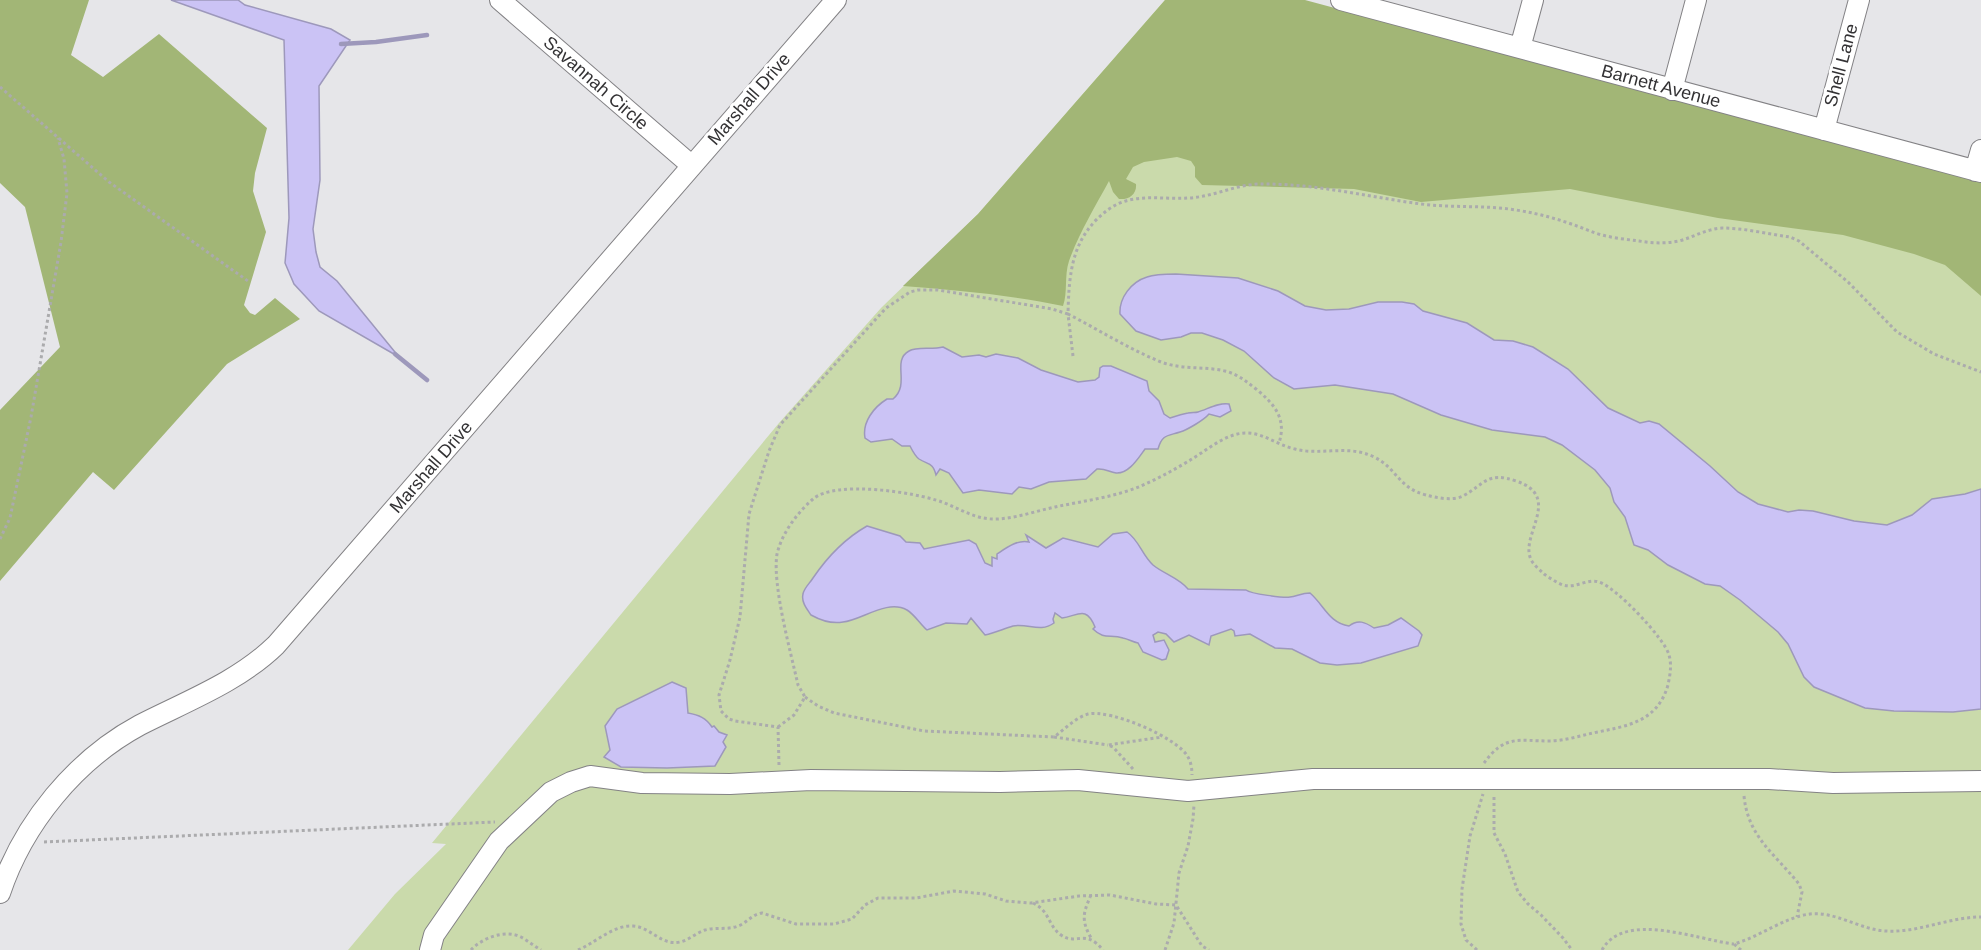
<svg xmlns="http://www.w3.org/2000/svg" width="1981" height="950" font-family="Arial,sans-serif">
	<rect width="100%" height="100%" fill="#e6e6e9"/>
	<path fill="#cadaab" d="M1165 0 1981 190V950H348L395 894 446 844 432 843 779 423 881 308 978 214Z"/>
	<path fill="#a2b676" d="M0 0H89L71 55 103 77 159 34 267 128 255 173 253 191 266 232 244 305 250 313 255 315 275 298 300 319 227 364 114 490 93 472 0 581V410L60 347 25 207 0 183Z
		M1165 0H1305L1981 182V296L1945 265 1914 254 1843 235 1718 218 1570 189 1421 202 1354 189 1202 185 1195 177V167L1191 161 1177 157 1144 162 1133 167 1126 179 1136 184C1137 194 1129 200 1119 199L1113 192 1109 181C1095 207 1079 233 1069 261 1064 276 1068 292 1063 306 1011 295 956 290 903 286L978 214Z"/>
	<path fill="#cbc3f5" stroke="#9d98bb" stroke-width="1.5" d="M171 0H238L245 5 331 29 350 40 319 86 320 180 313 229 316 252 320 267 337 281 399 357 319 311 294 284 285 263 289 218 284 40Z
		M1176 274 1238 278 1278 291 1305 306 1326 310 1349 309 1378 302H1402L1414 304 1423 311 1467 323 1494 340 1513 341 1533 347 1568 369 1608 408 1640 423 1649 421 1659 424 1710 466 1738 492 1758 504 1788 512 1799 510 1813 511 1854 521 1887 525 1912 515 1932 499 1965 494 1981 489V709L1953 712 1894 711 1865 708 1814 687 1804 677 1788 644 1778 632 1740 600 1720 586 1705 584 1668 565 1648 550 1634 545 1625 517 1614 502 1610 488 1595 470 1562 445 1545 437 1492 430 1441 415 1393 394 1335 385 1294 389 1274 378 1244 351 1223 340 1202 333H1191L1181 337 1161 340 1136 331 1120 314C1119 298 1131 282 1147 277 1155 274 1167 274 1176 274Z
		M943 347 962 357 979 355 986 357 996 354 1018 358 1041 370 1078 382 1095 380 1099 377 1100 368 1103 366H1111L1147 381 1149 391 1159 401 1164 414 1170 418C1176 416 1182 414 1188 413 1192 412 1195 413 1198 412 1208 409 1219 402 1229 404L1231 411 1220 417 1209 414C1204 420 1187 430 1180 432 1168 436 1162 434 1158 449H1145C1139 457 1129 474 1116 473 1109 472 1105 468 1097 469L1086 479 1049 482 1031 489 1019 487 1012 494 979 490 963 493 949 473 940 469 936 475C933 462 928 465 919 459 915 456 912 450 910 446H902L892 439 871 442 865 438C862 422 874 407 887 399H893C911 384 891 361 909 351 917 346 932 350 943 347Z
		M867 526 900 536 906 542 920 543 924 549 969 540 976 544 985 563 992 566V557L997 559V554C1006 548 1018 539 1029 542L1026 535 1046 548 1063 538 1098 547 1113 534 1127 532C1139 540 1142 555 1153 565 1164 574 1179 578 1188 589L1246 590C1251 594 1284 598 1290 597 1297 596 1302 593 1310 593 1324 605 1329 623 1349 626 1358 619 1365 622 1374 628L1388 625 1401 618 1419 631 1422 635 1418 646 1361 663 1337 665 1320 663 1292 649 1275 648 1250 634 1235 636 1234 631 1231 629 1211 636 1209 645 1189 635 1174 642 1166 634 1158 632 1153 635 1155 642 1164 640 1169 650 1166 659 1162 660 1143 652 1138 643C1133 642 1128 639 1123 638 1110 634 1104 640 1093 629L1095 627C1086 605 1078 616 1062 618L1055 613 1053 619 1054 623C1040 633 1028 623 1013 626 1003 629 995 633 985 635L971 618 967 624 946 623 927 630C920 624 915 615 907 610 887 599 862 620 843 622 832 624 820 620 811 615 807 609 801 602 803 594 804 588 810 583 813 578 828 556 844 539 867 526Z
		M672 682 686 688 688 713C699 715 706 718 712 727L714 726 719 732 727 735 723 742 726 747 715 766 667 768 621 767 604 757 610 750 605 726 617 709Z"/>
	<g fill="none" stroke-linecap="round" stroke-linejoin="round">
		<path stroke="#9d98bb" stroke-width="4.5" d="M341 44 376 42 427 35
			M395 354 427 380"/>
		<defs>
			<path id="minor" d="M500 0 691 165
				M1341 0 1981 172
				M1520 48 1533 0
				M1672 90 1696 0
				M1824 130 1859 0
				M1975 171 1981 150
				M0 893C23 824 75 760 140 725 187 701 238 682 276 645L836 0
				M430 950 434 935 499 841 551 792 571 782 590 776 642 783 730 784 811 780 1000 782 1078 780 1188 791 1313 779H1769L1833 783 1981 781"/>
		</defs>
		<use href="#minor" stroke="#838285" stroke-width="22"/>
		<path stroke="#ababad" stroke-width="3" stroke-dasharray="3 3" stroke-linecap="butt" d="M0 87 109 182 248 281
			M1073 356 1068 314C1099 330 1129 349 1161 362 1182 370 1204 366 1225 371 1237 374 1246 381 1256 389 1274 404 1287 418 1279 443
			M0 539 10 518 31 417 61 242 67 193 64 159 58 138
			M805 697 818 706 834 713 924 731 1054 737C1065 729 1075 718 1088 714 1110 709 1177 737 1188 757 1191 762 1192 769 1192 775
			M778 727 794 715 805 697 798 685C791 653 772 585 777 554 782 533 797 513 813 499 835 480 914 492 942 502 961 509 976 520 997 519 1017 518 1036 511 1055 507 1083 501 1115 497 1141 486 1157 479 1172 471 1187 462 1205 452 1225 433 1246 433 1264 433 1277 445 1295 449 1321 456 1348 444 1374 457 1397 468 1398 488 1426 495 1437 498 1453 501 1463 496 1485 484 1487 471 1516 481 1562 496 1522 533 1530 557 1532 564 1539 569 1544 574 1550 578 1557 583 1563 585 1576 589 1587 578 1599 582 1616 587 1665 639 1669 655 1672 665 1670 675 1668 685 1657 723 1626 726 1593 733 1579 736 1564 741 1549 741 1519 741 1505 734 1484 763
			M1054 737 1108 745
			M779 765 778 727 735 721 729 719 721 711 719 695 730 660 740 617 749 514 769 451 780 425 886 308 910 292 918 290H938L1052 309 1068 314C1069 271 1072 236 1109 209 1133 192 1162 200 1188 198 1213 197 1234 185 1259 184 1314 183 1368 197 1421 204 1453 208 1485 205 1516 210 1542 214 1565 221 1590 231 1604 237 1623 239 1639 241 1652 243 1665 244 1679 241 1694 237 1706 229 1722 228 1744 228 1768 234 1790 237L1799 241 1848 282 1897 332 1934 354 1981 372
			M1133 769 1113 747 1108 745 1162 737
			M1744 796C1748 837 1775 854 1799 884L1802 892 1797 917
			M1494 797V833L1505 854 1518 892 1528 904 1541 915 1563 938 1572 950
			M44 842 495 822
			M1091 895C1083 913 1081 920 1091 938
			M1033 903C1050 911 1048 926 1061 935 1076 946 1085 928 1103 950
			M471 950C482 938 505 929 521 937 528 941 534 946 541 950
			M578 950C595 943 613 925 633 926 651 927 661 946 680 942 689 940 696 933 705 930 716 927 728 930 738 926 747 923 752 914 762 913L796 924H834L852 919 865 905 878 898H916L954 891 985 894 1006 901 1031 903 1079 896 1110 895 1156 904 1176 905 1202 946 1209 950
			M1165 950 1174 923 1179 873 1188 846 1193 819 1194 805
			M1477 950 1466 940 1461 924 1462 889 1470 836 1483 794
			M1602 950C1624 910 1698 940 1734 944
			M1741 950 1734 944C1759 937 1785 917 1810 914 1835 911 1861 930 1886 931 1918 933 1949 917 1981 917"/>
		<use href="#minor" stroke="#fff" stroke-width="20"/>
	</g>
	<g text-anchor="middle" stroke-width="6" stroke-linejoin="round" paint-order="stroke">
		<g font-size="18" fill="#333234" stroke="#fff">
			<text transform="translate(1841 65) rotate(-75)" y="6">Shell Lane</text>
			<text transform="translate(596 83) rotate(41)" y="6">Savannah Circle</text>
			<text transform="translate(1661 86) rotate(15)" y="6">Barnett Avenue</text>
			<text transform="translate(749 99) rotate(-49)" y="6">Marshall Drive</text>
			<text transform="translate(431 467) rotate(-49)" y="6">Marshall Drive</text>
		</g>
	</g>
</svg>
